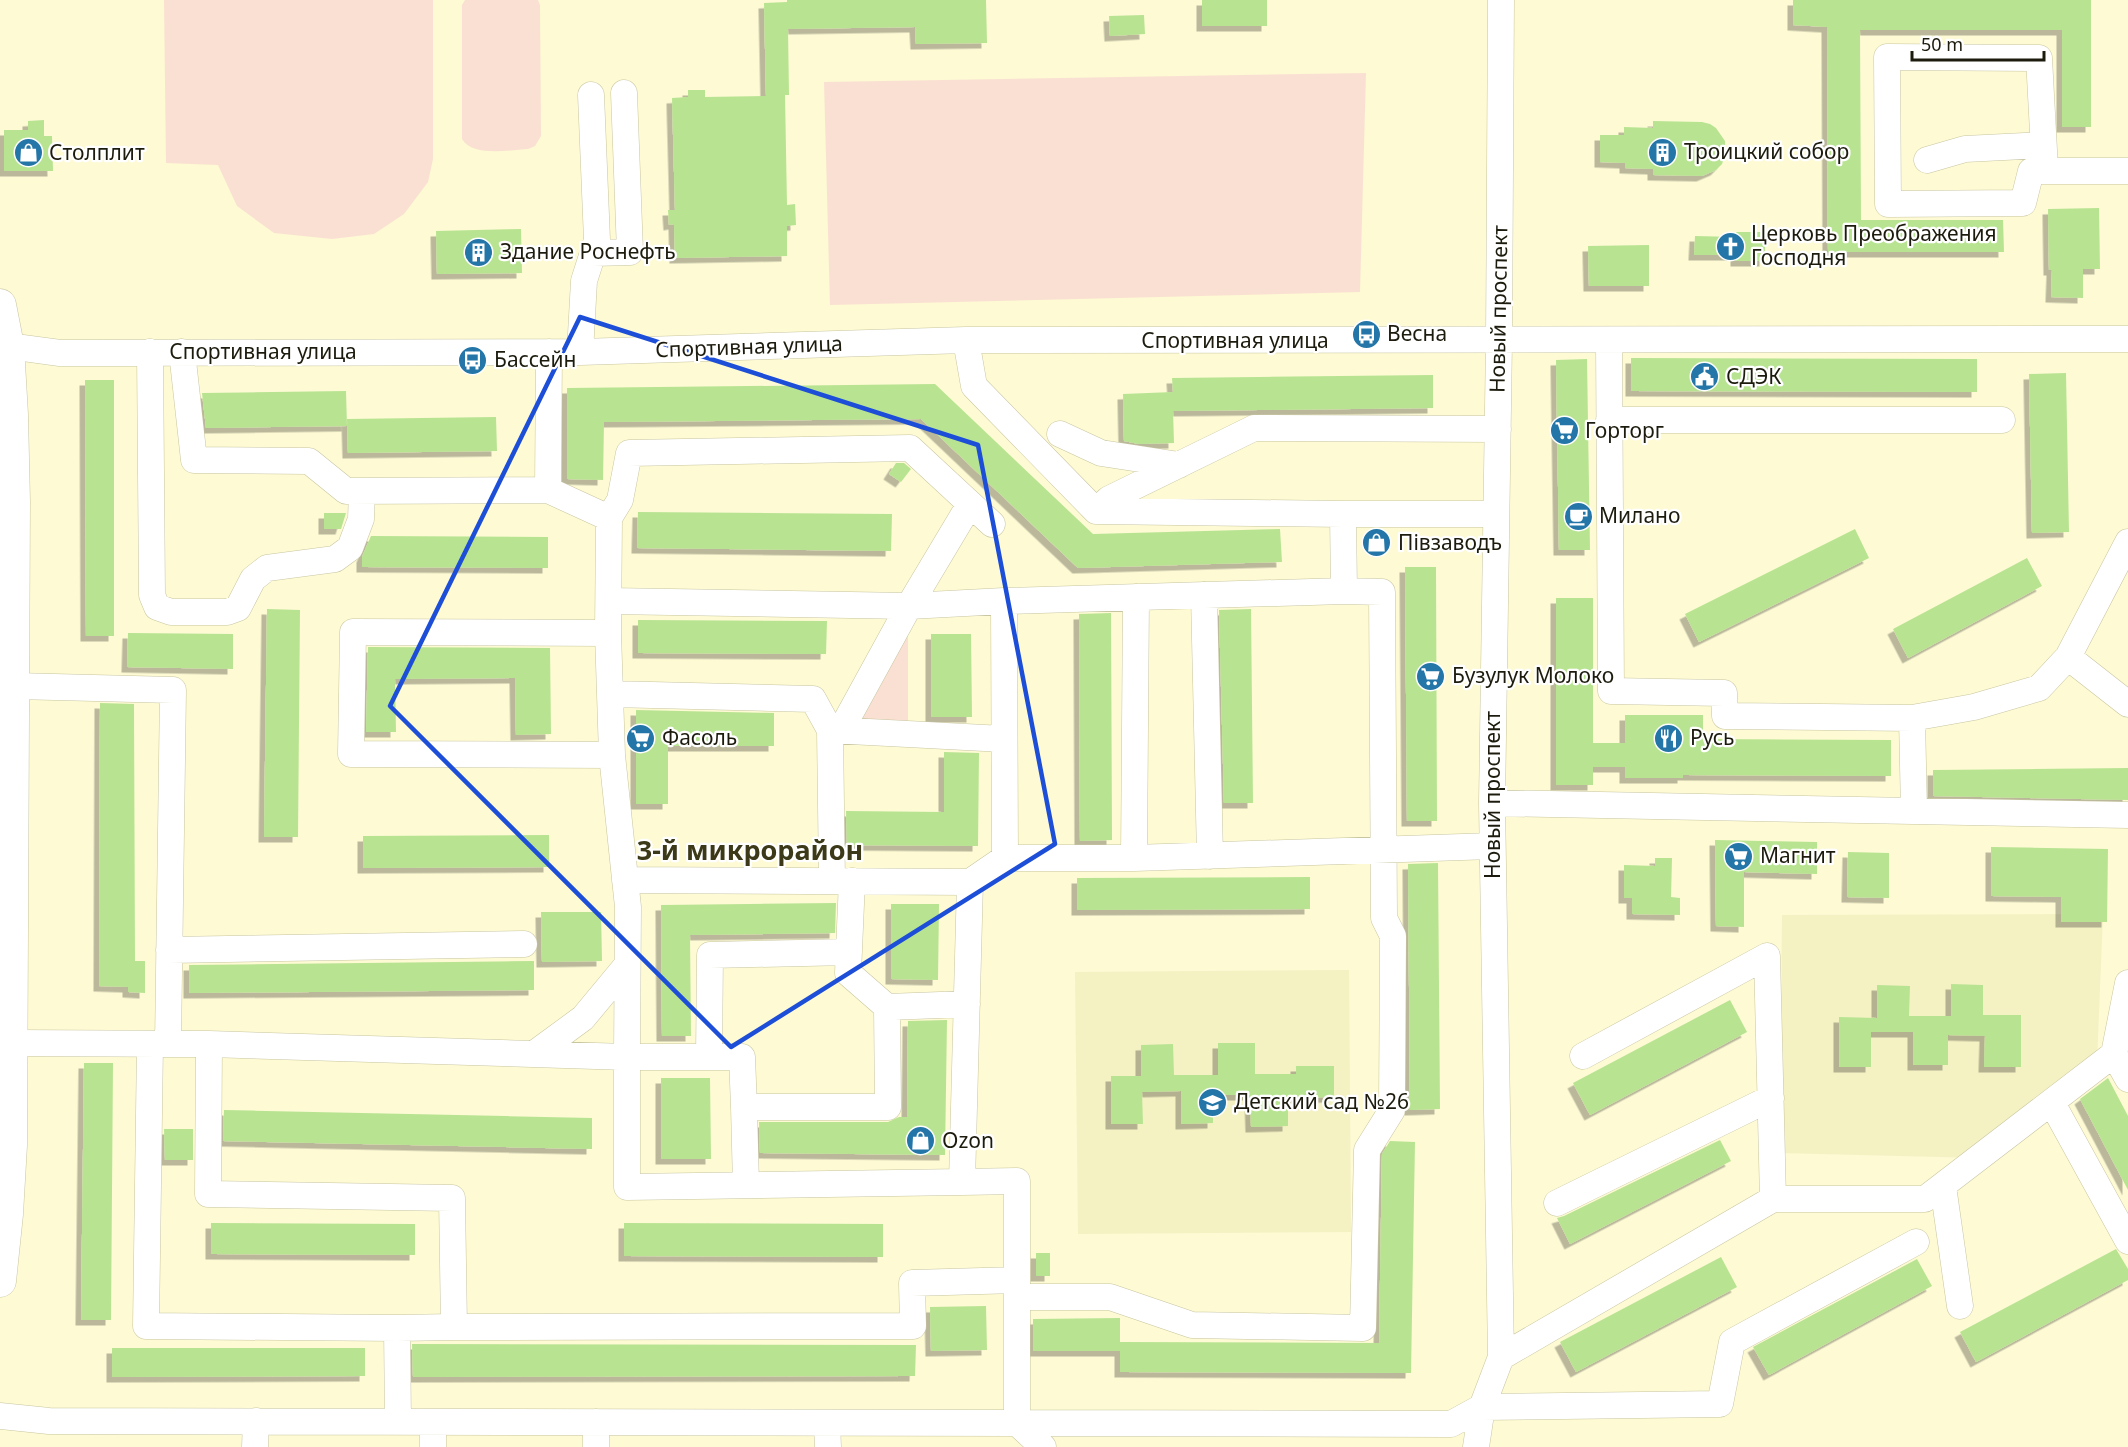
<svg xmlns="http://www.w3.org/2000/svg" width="2128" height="1447" font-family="'Noto Sans',sans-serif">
	<defs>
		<filter id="shadow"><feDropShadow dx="-5.5" dy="5.5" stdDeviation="0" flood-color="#0004"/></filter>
	</defs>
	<rect width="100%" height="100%" fill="#fdfad4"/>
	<path fill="#f4f1c3" d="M2103 914 2097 1061 1980 1158 1780 1153 1782 915Z
		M1349 970 1351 1232 1078 1234 1075 972Z"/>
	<path fill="#fae0d2" d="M164 0H433V159L428 182 404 214 374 234 332 239 274 233 237 206 218 165 166 163Z
		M465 0H538L540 5 541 136 535 146 528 149C510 150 472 157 462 139V5Z
		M1366 73 1360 292 830 305 824 82Z
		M908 632V723H854Z"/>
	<path fill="#b8e492" filter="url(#shadow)" d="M787 0H986L987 43 916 44 915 27 788 29 789 95H785L787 205 795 204 796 225 787 226V256L675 258 674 224 669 225 668 210H675L672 98 688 97V90H705V97L766 96 764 3 787 2Z
		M1202 0H1267V26H1202Z
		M1793 0H2091V127H2062V30H1860L1861 220H2003L2004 252H1828L1827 27 1793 25Z
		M1144 15 1145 34 1110 36 1109 16Z
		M44 120V136H52L53 171H4V130H28V121Z
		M1653 121 1702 122 1710 124 1716 128 1725 141V156L1722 164 1716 170 1702 176 1653 175V169L1625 168V163L1600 162V135H1624V127L1653 128Z
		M2099 208 2100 269H2083V298L2051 297 2052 270H2049L2048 209Z
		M521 229 522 273 437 274 436 231Z
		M1736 232H1765V261H1736V255H1694L1695 236 1736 237Z
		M1649 245V286H1589L1588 246Z
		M1631 358 1977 359V392L1631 391Z
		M1587 359 1590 550H1559L1556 360Z
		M2066 373 2069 532 2032 533 2029 374Z
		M1433 375V408L1173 411 1174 443 1139 444 1124 441 1123 394 1173 392 1172 378Z
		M85 380H114V636H86Z
		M935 384 1093 534 1280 529 1282 562 1078 568 921 419 604 422 603 480 567 479V388Z
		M346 391 347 426 206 428 202 393Z
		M496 417 497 451 348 453 347 419Z
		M896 463H904L911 469 901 482 889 474Z
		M638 512 892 514 891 551 637 548Z
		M324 513H346L341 529H324Z
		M1855 529 1869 558 1699 642 1685 614Z
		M371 536 548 537V568L362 567V557Z
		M2027 558 2042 586 1908 658 1893 629Z
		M1405 567H1436L1437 821H1407Z
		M1556 598H1593V743H1625V715H1703V739L1891 740V776L1683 775V778H1625V767H1593V785H1556Z
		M267 609 300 610 298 837H264Z
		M1251 609 1253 803H1224L1219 610Z
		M1111 613 1112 840 1080 841 1079 614Z
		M638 620 827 621 826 654 638 653Z
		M128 633 233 634V669L127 667Z
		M931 634H971L972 717H931Z
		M368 647 550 648 551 734 516 735 515 678 395 679 396 732H366Z
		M100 703 134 704 135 961H145V993L128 992V987L99 986Z
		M636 710 774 713V746H668V804H636Z
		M944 752 979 753 978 846 847 845 846 811 944 812Z
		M2128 768V800L1933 796V770Z
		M549 835V867L363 868V836Z
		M1715 840 1817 842V874L1744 872V927L1716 926Z
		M1991 847 2108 849 2107 922H2061V897L1991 896Z
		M1848 852 1889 853V898L1847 897Z
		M1655 858H1672L1671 897 1680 898V915L1632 914V898H1624V865L1655 866Z
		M1438 863 1440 1109 1410 1110 1408 864Z
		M1310 877V909L1077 910V878Z
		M836 903 835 933 690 935 691 1036H662L661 905Z
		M891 904H939L938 980 891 979Z
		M541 912H601L602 961 542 962Z
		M534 961V990L189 993V965Z
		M1951 984 1983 985V1015H2021V1067H1984L1985 1036 1948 1035V1065H1913V1032H1871V1067H1839V1017L1877 1018V985L1910 986 1909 1016H1951Z
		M1730 1000 1747 1032 1590 1115 1573 1083Z
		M947 1020 945 1155 760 1153 759 1122H888L899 1117H907L908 1021Z
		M1218 1043H1255V1074H1296V1066H1334V1097L1288 1098V1126L1251 1127 1250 1095H1213V1123L1181 1124V1091L1142 1092 1143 1124H1111V1076H1141V1045L1173 1044 1174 1075H1218Z
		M84 1063H113L111 1320H81Z
		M661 1078H710L711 1159H661Z
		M2108 1078 2128 1116V1190L2080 1099Z
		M224 1110 592 1118V1149L223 1141Z
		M164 1129H193V1160H165Z
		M1720 1140 1731 1161 1570 1244 1557 1218 1564 1216Z
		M1390 1141 1415 1142 1411 1373 1120 1372V1342L1379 1343 1382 1154Z
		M211 1223 415 1224V1255L211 1254Z
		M624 1223 883 1224V1257L624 1256Z
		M2116 1249 2128 1269V1280L1976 1362 1960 1332Z
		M1036 1253H1050V1276H1036Z
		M1721 1257 1737 1287 1576 1372 1560 1342Z
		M1917 1259 1932 1286 1769 1375 1753 1347Z
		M986 1306 987 1350 931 1351 930 1307Z
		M1120 1318V1351H1033V1319Z
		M412 1344 916 1345 915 1376 413 1377Z
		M112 1348H365V1376L112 1377Z"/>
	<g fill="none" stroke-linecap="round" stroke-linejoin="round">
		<defs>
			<path id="minor" d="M1927 160 1965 149 2043 145
				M2045 169 2039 58 1887 57 1888 204 2023 203 2031 171H2128
				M593 253 630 252 624 93
				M966 340 974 386 1096 511
				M1609 340 1611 691 1724 693 1725 716 1912 718 1974 707 2039 688 2068 657 2128 542
				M0 345 60 353 580 352 966 340 2128 339
				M150 352 152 595 157 607 171 612H227L238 608 253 579 267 568 335 559 350 548 361 519 362 491
				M182 352 194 460 309 461 346 491 548 490
				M580 352 584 281 597 240 591 95
				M1609 420H2002
				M1060 434 1101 453 1179 465
				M1343 514 1096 511 1109 499 1254 428 1498 429
				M609 518 620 500 629 453 910 448 992 524
				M1204 595 1210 856
				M609 601 909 606 970 504
				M608 633 353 632 351 754 612 755
				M2068 657 2128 704
				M15 686 173 690 168 1044
				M611 694 813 699 830 730
				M1912 718 1914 811
				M841 730 909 606 1004 601
				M1492 803 2128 815
				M1005 858H1134L1492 846
				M1134 858 1136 597
				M625 880 970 882
				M832 881 830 730 1004 739
				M852 881 848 973 887 1007 967 1004
				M169 950 524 944
				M2128 983 2114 1054 2128 1079
				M887 1007 888 1107H744L742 1057H627V1187L962 1182
				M13 1043 209 1044 627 1057 628 907 612 755 608 633 609 518 548 490 549 352
				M150 1044 146 1326 397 1328
				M209 1044 208 1194 452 1198 454 1327 397 1328 398 1422
				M534 1054 583 1018 627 965
				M709 1057 710 955 849 952
				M2052 1103 2128 1241
				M744 1107 746 1185
				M1943 1186 1960 1306
				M1773 1199H1925L2114 1054
				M1557 1203 1771 1098
				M1017 1297H1110L1192 1325 1363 1328 1367 1150 1392 1110 1393 936 1384 918 1382 592 1344 591
				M454 1327 913 1326 912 1283 1017 1280
				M1501 1357 1773 1199 1767 956 1583 1056
				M0 1416 49 1421 1451 1424 1482 1407 1720 1404 1732 1342 1916 1242
				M433 1422V1447
				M596 1422V1447
				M827 1423 828 1447
				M255 1447 256 1421
				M1043 1447 1017 1423V1181L962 1182 970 882 1005 858 1004 601 1344 591 1343 514H1496
				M1476 1447 1482 1407 1501 1357 1492 803 1499 341 1501 0"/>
			<path id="major" d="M0 305 8 346 12 415 14 502 11 1145 7 1214 0 1281"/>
		</defs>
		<use href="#minor" stroke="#c8c6a1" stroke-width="27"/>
		<use href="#major" stroke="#c8c6a1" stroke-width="33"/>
		<use href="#minor" stroke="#fff" stroke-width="26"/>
		<use href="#major" stroke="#fff" stroke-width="32"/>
	</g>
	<path fill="none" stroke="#1d4ed8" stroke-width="4.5" stroke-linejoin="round" d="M580 317 978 445 1055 844 731 1047 390 706Z"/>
	<defs>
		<symbol id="building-disc" viewBox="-11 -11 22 22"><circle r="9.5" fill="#2376a7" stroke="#fff"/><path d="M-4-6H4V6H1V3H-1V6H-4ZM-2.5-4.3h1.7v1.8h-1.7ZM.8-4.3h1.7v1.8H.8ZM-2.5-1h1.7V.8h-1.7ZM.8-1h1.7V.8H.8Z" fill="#fff"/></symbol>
		<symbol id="shop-disc" viewBox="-11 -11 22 22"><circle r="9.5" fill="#2376a7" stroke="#fff"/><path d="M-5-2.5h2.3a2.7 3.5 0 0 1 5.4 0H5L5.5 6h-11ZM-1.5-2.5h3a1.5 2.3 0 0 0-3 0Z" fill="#fff"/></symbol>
		<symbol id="church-disc" viewBox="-11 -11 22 22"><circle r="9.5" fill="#2376a7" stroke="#fff"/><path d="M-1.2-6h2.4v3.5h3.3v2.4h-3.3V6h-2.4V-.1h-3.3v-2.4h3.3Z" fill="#fff"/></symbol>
		<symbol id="bus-disc" viewBox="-11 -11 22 22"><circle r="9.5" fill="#2376a7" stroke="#fff"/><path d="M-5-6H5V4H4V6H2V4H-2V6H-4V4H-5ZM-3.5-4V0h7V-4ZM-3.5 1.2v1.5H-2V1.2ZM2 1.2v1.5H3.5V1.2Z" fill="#fff"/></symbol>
		<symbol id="civic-disc" viewBox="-11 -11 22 22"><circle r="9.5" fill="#2376a7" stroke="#fff"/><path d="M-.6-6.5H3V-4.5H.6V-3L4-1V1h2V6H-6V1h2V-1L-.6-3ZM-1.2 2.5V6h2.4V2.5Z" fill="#fff"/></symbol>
		<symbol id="supermarket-disc" viewBox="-11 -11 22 22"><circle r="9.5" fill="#2376a7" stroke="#fff"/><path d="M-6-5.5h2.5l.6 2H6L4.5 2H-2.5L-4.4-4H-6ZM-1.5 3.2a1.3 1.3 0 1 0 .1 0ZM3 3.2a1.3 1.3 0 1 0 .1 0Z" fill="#fff"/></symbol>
		<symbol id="cafe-disc" viewBox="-11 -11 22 22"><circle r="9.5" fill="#2376a7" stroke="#fff"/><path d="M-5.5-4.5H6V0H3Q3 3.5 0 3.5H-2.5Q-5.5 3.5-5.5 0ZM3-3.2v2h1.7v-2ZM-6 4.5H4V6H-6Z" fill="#fff"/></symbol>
		<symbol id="restaurant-disc" viewBox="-11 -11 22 22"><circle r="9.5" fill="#2376a7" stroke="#fff"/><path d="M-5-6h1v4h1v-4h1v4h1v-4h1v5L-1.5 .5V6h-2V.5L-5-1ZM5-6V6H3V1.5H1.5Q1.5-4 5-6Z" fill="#fff"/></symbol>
		<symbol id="school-disc" viewBox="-11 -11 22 22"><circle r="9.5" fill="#2376a7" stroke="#fff"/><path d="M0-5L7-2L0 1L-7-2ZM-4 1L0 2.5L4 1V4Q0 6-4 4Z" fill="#fff"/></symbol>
	</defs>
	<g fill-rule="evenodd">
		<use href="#building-disc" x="1646" y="136" width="33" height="33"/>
		<use href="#shop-disc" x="12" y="136" width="33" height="33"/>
		<use href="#church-disc" x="1714" y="230" width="33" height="33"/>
		<use href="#building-disc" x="462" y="236" width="33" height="33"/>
		<use href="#bus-disc" x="1350" y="318" width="33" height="33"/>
		<use href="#bus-disc" x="456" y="344" width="33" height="33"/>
		<use href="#civic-disc" x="1688" y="360" width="33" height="33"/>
		<use href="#supermarket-disc" x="1548" y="414" width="33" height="33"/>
		<use href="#cafe-disc" x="1562" y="500" width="33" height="33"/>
		<use href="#shop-disc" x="1360" y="526" width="33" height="33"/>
		<use href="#supermarket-disc" x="1414" y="660" width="33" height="33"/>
		<use href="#supermarket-disc" x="624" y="722" width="33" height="33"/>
		<use href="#restaurant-disc" x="1652" y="722" width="33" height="33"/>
		<use href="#supermarket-disc" x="1722" y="840" width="33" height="33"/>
		<use href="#school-disc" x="1196" y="1086" width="33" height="33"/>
		<use href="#shop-disc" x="904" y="1124" width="33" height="33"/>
	</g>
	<g text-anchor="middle" stroke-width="4.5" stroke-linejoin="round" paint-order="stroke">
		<g font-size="21" fill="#1c1b0d" stroke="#fff" text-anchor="start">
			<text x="1684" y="159">Троицкий собор</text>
			<text x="49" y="160">Столплит</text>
			<text x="1751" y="241">Церковь Преображения<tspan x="1751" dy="24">Господня</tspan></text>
			<text x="500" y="259">Здание Роснефть</text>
			<text x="1387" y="341">Весна</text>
			<text x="494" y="367">Бассейн</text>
			<text x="1726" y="384">СДЭК</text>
			<text x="1585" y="438">Горторг</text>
			<text x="1599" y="523">Милано</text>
			<text x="1398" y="550">Півзаводъ</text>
			<text x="1452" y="683">Бузулук Молоко</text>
			<text x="662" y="745">Фасоль</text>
			<text x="1690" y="745">Русь</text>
			<text x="1760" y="863">Магнит</text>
			<text x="1234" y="1109">Детский сад №26</text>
			<text x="942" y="1148">Ozon</text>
		</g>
		<g font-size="21" fill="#1c1b0d" stroke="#fff">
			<text transform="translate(1499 309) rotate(-89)" y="7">Новый проспект</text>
			<text x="1235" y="348">Спортивная улица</text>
			<text transform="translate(749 347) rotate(-2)" y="7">Спортивная улица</text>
			<text x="263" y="359">Спортивная улица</text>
			<text transform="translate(1493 795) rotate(-90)" y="7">Новый проспект</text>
		</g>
		<g font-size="27" font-weight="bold" fill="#3c3919" stroke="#fff">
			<text x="750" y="860">3-й микрорайон</text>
		</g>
	</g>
	<path d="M1912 51v9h132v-9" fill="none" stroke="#1c1b0d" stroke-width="3"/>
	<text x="1921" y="51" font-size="18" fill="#1c1b0d" stroke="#ffffff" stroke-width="4.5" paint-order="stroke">50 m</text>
</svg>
